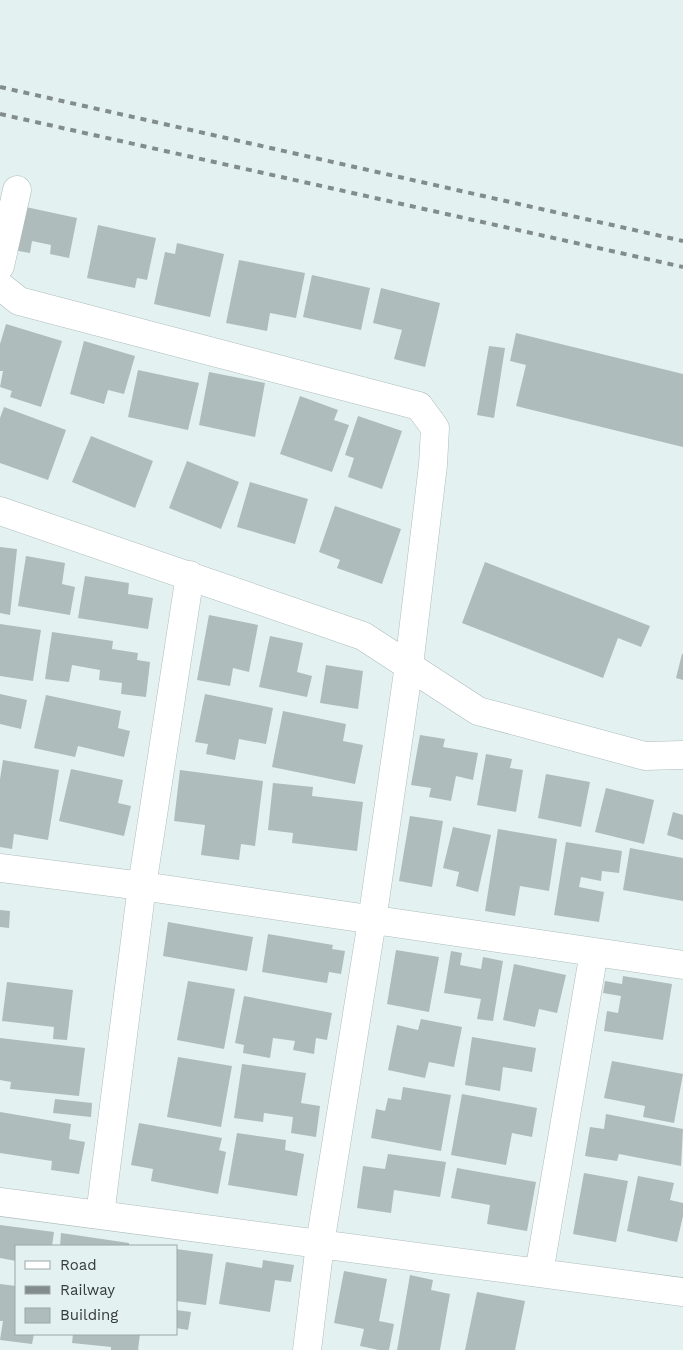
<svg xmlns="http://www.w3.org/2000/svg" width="683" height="1350" font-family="'Work Sans',sans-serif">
	<rect width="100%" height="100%" fill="#e3f1f1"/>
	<path fill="#aebcbb" d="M21 206 77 218 69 258 50 254 51 245 32 241 30 253 13 250Z
		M98 225 156 238 147 280 137 278 135 288 87 278Z
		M177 243 224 254 210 317 154 304 165 252 175 254Z
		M239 260 305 273 296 318 270 313 267 331 226 323Z
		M312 275 370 288 361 330 303 317Z
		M381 288 440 303 425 367 394 359 402 330 373 323Z
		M6 324 62 341 41 407 10 397 12 391 0 387 3 371H0V344Z
		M516 333 683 374V447L516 406 526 365 510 361Z
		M84 341 135 356 124 394 108 390 104 404 70 394Z
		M489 346 505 348 494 418 477 415Z
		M138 370 199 383 188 430 128 417Z
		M209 372 265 383 255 437 199 425Z
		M300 396 338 410 334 420 349 425 332 472 280 454Z
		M4 407 66 430 48 480 0 463V418Z
		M358 416 402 431 382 489 348 477 354 458 345 455Z
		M91 436 153 461 135 508 72 482Z
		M187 461 239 482 221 529 169 508Z
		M250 482 308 499 295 544 237 527Z
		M335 506 401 529 382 584 337 568 340 560 319 552Z
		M0 547 17 549 10 615 0 613Z
		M26 556 65 563 62 584 75 587 70 615 18 606Z
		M485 562 650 626 641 647 618 638 603 678 462 623Z
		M85 576 129 583 128 594 153 598 148 629 78 618Z
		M209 615 258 625 249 672 233 668 230 686 197 680Z
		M0 624 41 630 33 681 0 676Z
		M52 632 113 641 112 649 138 653 137 660 150 662 146 697 121 694 122 683 99 680 100 670 72 665 69 682 45 679Z
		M270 636 303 643 297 672 312 676 307 697 259 687Z
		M682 654H683V680L676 678Z
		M326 665 363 671 358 709 320 703Z
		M0 694 27 700 21 729 0 724Z
		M205 694 273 708 266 744 239 739 235 760 206 754 208 744 195 742Z
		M46 695 121 711 118 728 130 731 124 757 78 746 75 757 34 748Z
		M283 711 346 724 343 741 363 745 355 784 272 767Z
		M420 735 445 739 443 747 478 753 473 780 456 776 451 801 429 797 431 788 411 785Z
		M486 754 512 759 510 768 523 770 516 812 477 805Z
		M3 760 59 770 48 840 14 834 12 849 0 847V779Z
		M71 769 123 780 118 803 131 806 124 836 59 821Z
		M180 770 263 781 255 846 241 844 239 860 201 855 205 825 174 821Z
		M546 774 590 782 581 827 538 818Z
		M273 783 313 787 312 796 363 802 357 851 292 843 293 833 268 830Z
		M606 788 654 800 644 844 595 832Z
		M673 812 683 815V840L667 835Z
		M410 816 443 821 432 887 399 881Z
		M453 827 491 835 478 892 456 886 459 872 443 868Z
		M498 829 557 839 549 891 520 886 515 916 485 911Z
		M566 842 622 851 619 873 602 871 601 881 581 877 579 887 604 892 599 922 554 915Z
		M630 848 683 858V901L623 890Z
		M0 910 10 911 9 928 0 927Z
		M168 922 253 937 247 971 163 956Z
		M268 934 333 945 332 949 345 951 341 974 329 972 327 983 262 972Z
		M396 950 439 957 429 1012 387 1004Z
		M451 951 462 953 460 965 481 969 483 957 503 961 493 1021 477 1019 481 999 444 993Z
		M514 964 566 975 557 1013 539 1009 535 1027 503 1020Z
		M623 976 672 984 663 1040 604 1031 607 1011 618 1013 621 996 603 993 605 981 622 984Z
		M188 981 235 989 224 1049 177 1040Z
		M7 982 73 990 67 1040 53 1039 54 1027 2 1021Z
		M244 996 332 1013 327 1040 316 1038 314 1054 293 1050 295 1041 273 1038 270 1058 243 1053 244 1045 235 1043Z
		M421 1019 462 1027 454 1067 429 1062 425 1078 388 1070 397 1025 418 1030Z
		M472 1037 536 1048 532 1072 503 1067 500 1091 465 1085Z
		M0 1038 85 1048 79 1096 10 1089 11 1082 0 1080Z
		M178 1057 232 1066 221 1127 167 1117Z
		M612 1061 683 1074 674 1123 643 1117 645 1106 604 1098Z
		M242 1064 306 1073 301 1103 320 1106 316 1137 291 1133 293 1117 264 1113 263 1122 234 1118Z
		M403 1087 451 1095 441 1151 371 1138 376 1109 385 1111 388 1098 401 1100Z
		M462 1094 537 1108 532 1137 512 1133 506 1165 451 1155Z
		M55 1099 92 1103 91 1117 53 1113Z
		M0 1112 71 1124 69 1139 85 1142 79 1174 51 1170 52 1161 0 1153Z
		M606 1114 683 1129 681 1166 619 1154 617 1161 585 1156 590 1127 604 1129Z
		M139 1123 222 1138 219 1150 226 1152 218 1194 151 1181 153 1169 131 1165Z
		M237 1133 286 1140 285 1150 304 1154 297 1196 228 1185Z
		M388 1154 446 1162 440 1197 394 1190 391 1213 357 1208 363 1166 385 1169Z
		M457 1168 536 1182 527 1231 487 1224 490 1205 451 1198Z
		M584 1173 628 1181 616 1242 573 1234Z
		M638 1176 674 1183 670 1200 683 1203V1216L677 1242 627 1231Z
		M0 1225 54 1232 52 1246H16V1261L0 1258Z
		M61 1233 129 1243V1246H60Z
		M176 1249 213 1254 206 1305 176 1301Z
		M263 1260 294 1265 291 1282 275 1280 270 1312 219 1304 226 1262 262 1268Z
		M344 1271 387 1279 379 1321 394 1324 389 1350H379L360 1346 364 1329 334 1323Z
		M410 1275 433 1280 431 1290 450 1294 440 1350H397Z
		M0 1284 16 1286V1334H34L32 1344 0 1340 3 1321H0Z
		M477 1292 525 1301 515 1350H465Z
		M176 1310 191 1312 188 1330 176 1328Z
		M73 1334H140L138 1350H111V1347L72 1343Z"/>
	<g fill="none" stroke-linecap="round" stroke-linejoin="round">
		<defs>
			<path id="minor" d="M0 266 17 190
				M0 286 19 301 419 406 435 428 433 465 409 665 372 921 320 1244 307 1350
				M0 511 363 636 478 711 645 756 683 755
				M0 868 142 886 683 965
				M0 1202 683 1292
				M100 1215 142 886 190 575
				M539 1273 594 952"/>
		</defs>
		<use href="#minor" stroke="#aebcbb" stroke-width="29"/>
		<use href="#minor" stroke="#fff" stroke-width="28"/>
		<path stroke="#838c8c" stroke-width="4" stroke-dasharray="6 6" stroke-linecap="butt" d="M0 87 683 241
			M0 114 683 267"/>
	</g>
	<rect x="15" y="1245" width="162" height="90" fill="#e3f1f1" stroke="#9da8a8"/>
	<rect x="25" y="1261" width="25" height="8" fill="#ffffff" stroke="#9da8a8"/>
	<text x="60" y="1270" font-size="15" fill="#353a3a">Road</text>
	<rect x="25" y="1286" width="25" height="8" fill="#838c8c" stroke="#9da8a8"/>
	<text x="60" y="1295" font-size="15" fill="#353a3a">Railway</text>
	<rect x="25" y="1308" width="25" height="15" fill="#aebcbb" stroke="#9da8a8"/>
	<text x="60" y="1320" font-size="15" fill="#353a3a">Building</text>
</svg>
